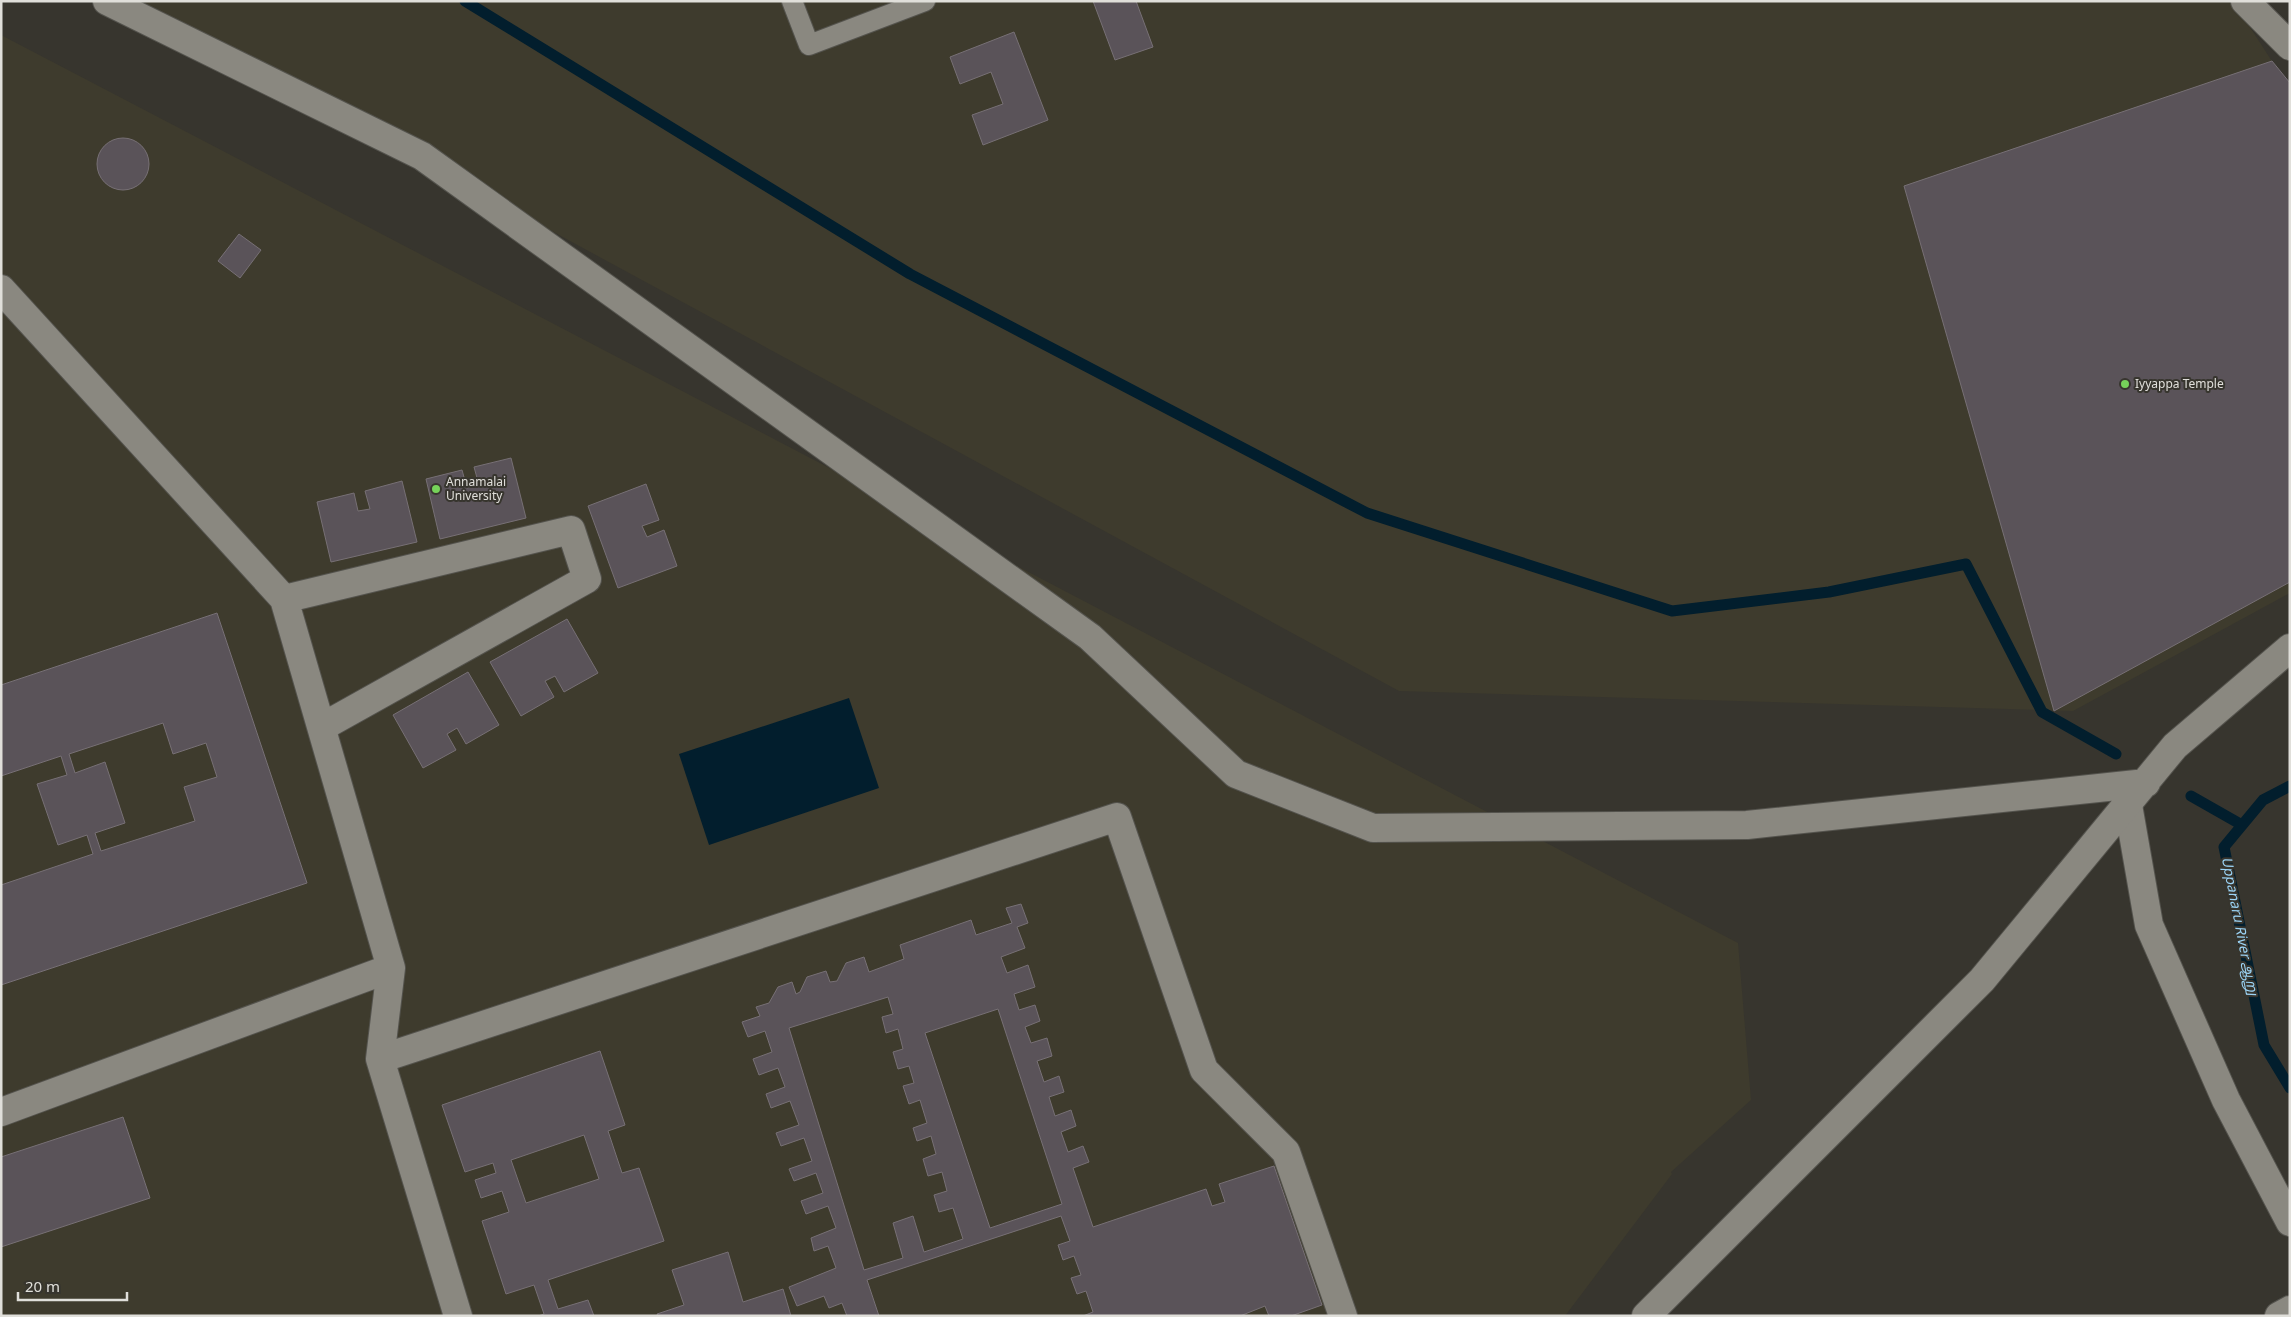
<svg xmlns="http://www.w3.org/2000/svg" width="2291" height="1317" font-family="Georgia,'Noto Sans Tamil',serif">
	<rect width="100%" height="100%" fill="#37352e"/>
	<path fill="#3e3b2d" d="M128 1H2233L2290 89V593L2073 711 1399 691Z
		M1 35 1738 943 1751 1100 1671 1172 1672 1174 1565 1316H1Z"/>
	<path fill="#021e2d" d="M849 698 879 788 709 845 679 754Z"/>
	<g fill="none" stroke-linecap="round" stroke-linejoin="round">
		<path stroke="#021e2d" stroke-width="11" d="M465 1 910 274 1367 513 1672 611 1829 592 1966 564 2042 712 2116 754
			M2290 786 2263 800 2224 847 2264 1045 2290 1088
			M2191 796 2242 825"/>
	</g>
	<path fill="#5a5359" stroke="#777075" fill-rule="evenodd" d="M1093 1H1136L1153 47 1115 60Z
		M1014 32 1048 120 983 145 972 115 1003 104 991 72 960 84 950 57Z
		M2272 61 2290 83V582L2054 711 1904 186Z
		M97 164a26 26 0 1 1 52 0a26 26 0 1 1-52 0Z
		M239 234 261 250 240 278 218 261Z
		M511 458 526 518 440 539 426 479 462 470 467 488 479 485 474 467Z
		M402 481 417 542 331 562 317 502 354 493 358 511 370 509 365 491Z
		M646 484 659 520 642 526 647 537 664 530 677 566 618 588 588 506Z
		M217 613 307 883 1 985V885L93 854 87 835 58 845 37 784 67 775 61 756 1 776V685ZM163 723 173 754 206 743 217 777 184 787 195 821 101 851 95 833 125 823 105 762 75 773 69 754Z
		M567 619 598 673 564 692 555 676 545 681 554 697 521 716 490 662Z
		M468 672 499 725 466 744 457 728 447 734 456 750 423 768 393 715Z
		M1021 904 1028 923 1017 927 1025 948 1001 957 1007 973 1028 965 1035 987 1014 994 1019 1010 1035 1005 1040 1021 1025 1027 1031 1043 1047 1038 1052 1056 1037 1061 1044 1082 1059 1076 1064 1092 1049 1097 1055 1116 1071 1110 1076 1126 1061 1132 1068 1152 1083 1146 1089 1162 1073 1168 1093 1227 1206 1189 1212 1206 1225 1202 1219 1184 1274 1166 1322 1305 1291 1316H1269L1265 1306 1240 1316H1083L1093 1312 1086 1291 1077 1294 1071 1278 1081 1275 1074 1256 1063 1260 1058 1245 1070 1241 1061 1216 867 1280 879 1316H847L842 1303 829 1308 824 1296 797 1306 789 1287 836 1268 828 1246 814 1251 811 1238 836 1228 828 1206 806 1214 801 1201 823 1193 816 1173 794 1181 789 1169 812 1161 804 1138 781 1146 776 1133 799 1125 790 1101 771 1108 766 1094 785 1087 778 1068 759 1075 753 1059 772 1052 765 1031 748 1037 742 1022 760 1016 756 1007 769 1003 778 987 792 982 796 994 800 992 807 977 826 971 830 982 837 981 846 963 864 957 869 972 904 959 900 945 971 920 976 935 1012 923 1006 908ZM888 997 893 1014 882 1017 886 1033 898 1029 903 1049 893 1052 898 1069 909 1066 914 1083 903 1086 909 1104 920 1100 927 1123 913 1128 917 1141 931 1136 936 1154 923 1159 928 1176 942 1172 947 1191 934 1195 939 1212 953 1208 963 1239 924 1252 913 1216 893 1223 903 1258 864 1270 789 1028ZM998 1009 1062 1204 990 1228 925 1033Z
		M600 1051 625 1125 608 1131 622 1173 639 1168 664 1241 548 1280 558 1309 588 1300 594 1316H538L544 1314 534 1285 506 1294 482 1221 509 1212 502 1191 481 1198 475 1180 496 1173 493 1163 465 1172 442 1105ZM584 1135 599 1179 526 1203 511 1160Z
		M123 1117 150 1198 1 1247V1157Z
		M728 1252 743 1302 783 1289 791 1316H658L657 1314 684 1305 672 1270Z"/>
	<g fill="none" stroke-linecap="round" stroke-linejoin="round">
		<defs>
			<path id="lane" d="M792 1 809 45 925 1"/>
			<path id="street" d="M1 289 284 599 391 968 380 1059 458 1316
				M284 599 571 530 587 579 322 727
				M2128 805 2149 925 2226 1100 2290 1222
				M380 1059 1117 817 1204 1070 1286 1152 1343 1316
				M1 1112 391 968
				M2279 1316 2290 1310"/>
			<path id="secondary" d="M107 1 422 156 1090 637 1236 774 1373 828 1747 825 2146 783
				M2245 1 2290 46
				M1646 1316 1982 980 2175 746 2290 648"/>
		</defs>
		<use href="#lane" stroke="#54534d" stroke-width="22"/>
		<use href="#street" stroke="#54534d" stroke-width="30"/>
		<use href="#secondary" stroke="#54534d" stroke-width="30"/>
		<use href="#lane" stroke="#8a8880" stroke-width="20"/>
		<use href="#street" stroke="#8a8880" stroke-width="28"/>
		<use href="#secondary" stroke="#8a8880" stroke-width="28"/>
	</g>
	<g fill="#76d25a" stroke="#37352e" stroke-width="2">
		<circle cx="2125" cy="384" r="5"/>
		<circle cx="436" cy="489" r="5"/>
	</g>
	<g text-anchor="middle" stroke-width="4" stroke-linejoin="round" paint-order="stroke">
		<g font-size="12" fill="#e0dfda" stroke="#37352e" text-anchor="start">
			<text x="2135" y="388">Iyyappa Temple</text>
			<text x="446" y="486">Annamalai<tspan x="446" dy="14">University</tspan></text>
		</g>
		<g font-size="14" font-style="italic" fill="#9bd3f5" stroke="#37352e">
			<text transform="translate(2240 926) rotate(79)" y="5">Uppanaru River ஆறு</text>
		</g>
	</g>
	<rect width="2291" height="1317" fill="none" stroke="#e0dfda" stroke-width="5"/>
	<path d="M18 1292v8h109v-8" fill="none" stroke="#e0dfda" stroke-width="2.5"/>
	<text x="25" y="1292" font-size="15" fill="#e0dfda" stroke="#37352e" stroke-width="4" paint-order="stroke">20 m</text>
</svg>
